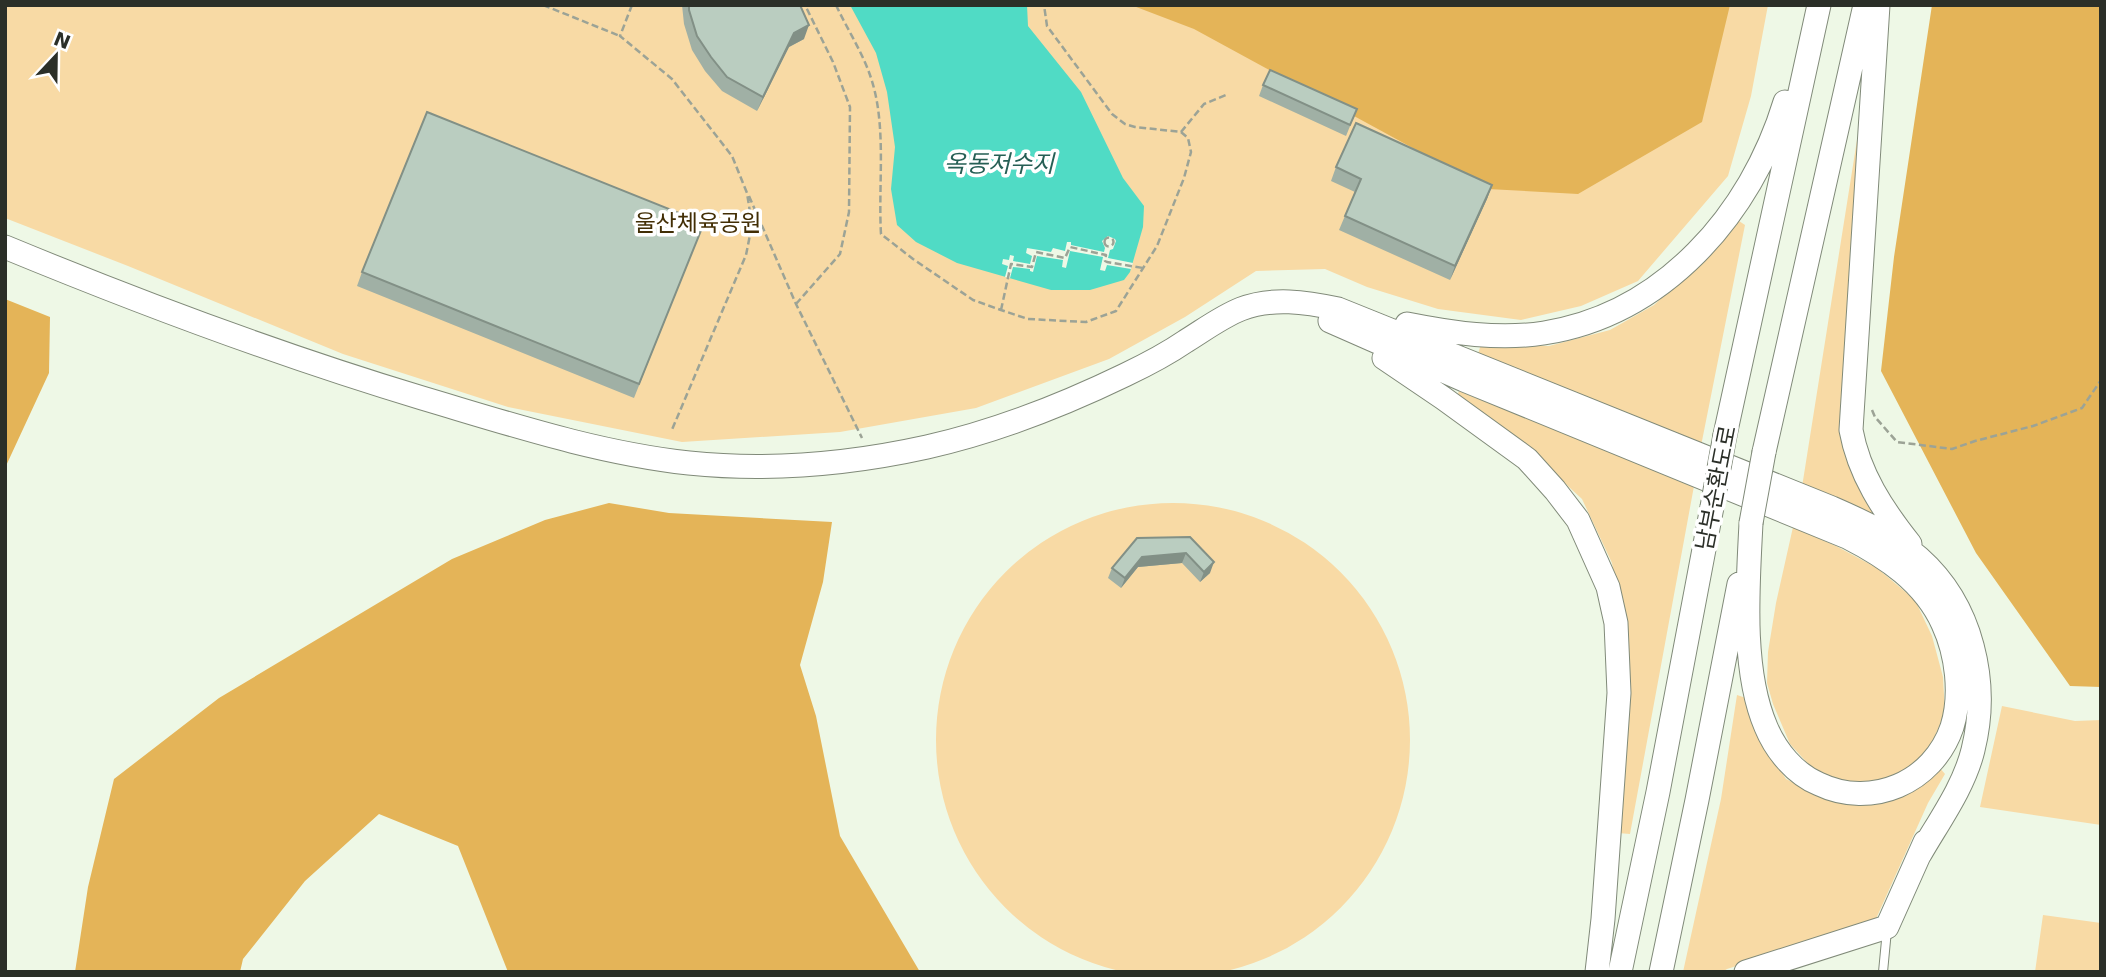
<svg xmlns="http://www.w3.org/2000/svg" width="2106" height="977" font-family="'DejaVu Sans','Noto Sans KR',sans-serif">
	<rect width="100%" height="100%" fill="#eef8e6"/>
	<path fill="#f8daa5" d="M5 5H1768L1751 96 1728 176 1638 281 1581 306 1521 320 1438 309 1367 287 1325 269 1256 271 1185 317 1109 359 976 408 840 432 682 442 508 407 343 354 128 266 5 218Z
		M1857 140 1862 141 1855 479 1877 521 1802 487Z
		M1739 221 1745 225 1701 446 1478 354 1481 344 1549 346 1610 330 1654 305 1718 245Z
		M1459 391 1694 486 1630 834 1618 833 1625 637 1612 563 1582 499 1518 440 1457 397Z
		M936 740a237 237 0 1 1 474 0a237 237 0 1 1-474 0Z
		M1793 527 1836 546 1877 568 1915 600 1932 636 1943 677 1945 713 1930 747 1904 773 1874 783H1843L1811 767 1790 744 1773 704 1767 683 1768 652 1776 603Z
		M1737 695 1746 698 1755 731 1786 779 1825 798 1863 805 1910 793 1939 767 1945 774 1928 803 1875 921 1727 969 1722 972H1683L1721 799Z
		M2002 706 2075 721 2101 720V825L1980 807Z
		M2043 915 2101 923V972H2035Z"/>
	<path fill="#e4b458" d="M1131 5H1730L1702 122 1578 194 1488 189 1194 29Z
		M1932 5H2101V687L2070 686 1976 553 1881 371 1894 257Z
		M5 299 50 317 49 373 5 468Z
		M609 503 669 513 832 522 823 582 800 665 816 716 840 836 920 972H508L458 846 379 814 305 881 243 959 240 972H75L88 887 114 779 219 698 452 559 545 520Z"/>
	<path fill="#50dbc5" d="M850 5H1027L1028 26 1081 92 1123 178 1144 206 1143 227 1130 272 1124 280 1090 290H1051L957 263 916 242 897 225 891 189 895 147 887 92 876 53Z"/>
	<path fill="#eef8e6" d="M1108 236 1115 239 1116 241 1113 249 1110 250 1108 258 1133 263 1131 269 1107 265 1105 271 1100 270 1103 257 1070 251 1066 268 1062 267 1063 260 1037 256 1033 272 1030 271V269L1013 267 1010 278 1005 277 1008 266 1002 264 1003 259 1009 260 1010 255 1014 256 1013 261 1030 264 1032 256 1026 253 1027 248 1051 252 1053 248 1065 251 1067 242H1071V245L1104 252 1105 248 1102 241Z"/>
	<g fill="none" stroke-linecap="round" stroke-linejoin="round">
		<defs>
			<path id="service" d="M1883 972 1887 930"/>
			<path id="secondary" d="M1878 5 1851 430C1859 474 1883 510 1910 544
				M5 247C143 304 279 355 422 398 510 424 597 453 689 463 767 471 850 464 927 447 994 432 1063 405 1125 375 1146 365 1167 354 1186 341 1204 330 1221 317 1241 309 1272 297 1306 302 1338 309L1832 508C1862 521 1894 536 1919 558 1972 605 1990 682 1973 750 1964 787 1939 821 1920 854
				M1330 321 1464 380 1847 537C1886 557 1924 582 1943 624 1957 654 1962 695 1952 727 1933 783 1871 809 1819 784 1795 774 1776 751 1766 727 1741 669 1748 585 1751 523
				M1407 324C1452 333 1499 340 1544 333 1664 314 1751 214 1785 102
				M1384 358 1443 398 1527 459 1555 490 1578 520 1608 587 1616 623 1619 693 1603 919 1597 972
				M1725 435 1819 5
				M1764 452 1865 5
				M1620 972 1658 792 1712 507
				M1661 972 1697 800 1739 584
				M1746 972 1887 927 1925 842"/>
		</defs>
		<use href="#service" stroke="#808a79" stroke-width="10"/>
		<use href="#secondary" stroke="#808a79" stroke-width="25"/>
		<path stroke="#9ca396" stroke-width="2.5" stroke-dasharray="7 3.5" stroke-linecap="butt" d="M543 5 620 36
			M632 5 620 36 672 79 732 156 747 193 752 225 746 255 671 432
			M836 5C847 29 863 53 871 78 887 126 878 184 881 234L913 259 973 300 1001 310 1028 319 1086 322 1116 311 1157 246 1184 178 1191 152 1188 138 1181 132 1135 127 1125 124 1112 114 1047 26 1044 5
			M1181 132 1204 104 1226 95
			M749 196 796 304 862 438
			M1104.5 242a4.5 4.5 0 1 1 9 0a4.5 4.5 0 1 1-9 0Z
			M796 304 840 254 849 212 850 107 833 62 805 5
			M1001 310 1011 264 1032 267 1036 252 1065 258 1070 247 1106 255 1105 261 1107 262 1143 268
			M1872 410 1875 417 1897 442 1952 449 1975 441 2033 426 2082 408 2101 380"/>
		<use href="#service" stroke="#fff" stroke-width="8"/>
		<use href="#secondary" stroke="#fff" stroke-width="23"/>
		<defs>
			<path id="secondary-bridge" d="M1712 507 1725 435
				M1751 523 1764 452"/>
		</defs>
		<use href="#secondary-bridge" stroke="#808a79" stroke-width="25" stroke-linecap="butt"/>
		<use href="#secondary-bridge" stroke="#fff" stroke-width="23"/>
	</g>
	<path fill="#a0b0a5" d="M682 5H800L804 39 789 47 757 111 722 91 705 71 692 50 684 24Z
		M1263 85 1357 109 1346 136 1259 96Z
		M1336 167 1492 185 1487 199 1450 280 1339 230 1355 192 1331 181Z
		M704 223 634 398 357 286 362 272Z
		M1190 537 1210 573 1200 582 1182 563 1138 567 1121 588 1108 578 1112 568Z"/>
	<path fill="#829086" d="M809 25 804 39 789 47 757 111 763 97 794 33Z
		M1492 185 1487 199 1450 280 1455 266Z
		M1186 553 1182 563 1138 567 1121 588 1125 578 1142 557Z
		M1214 562 1210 573 1200 582 1204 572Z"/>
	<path fill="#bacdc0" stroke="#829086" stroke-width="2" d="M689 5H800L809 25 794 33 763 97 727 77 711 57 697 36 689 10Z
		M1270 70 1357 109 1350 125 1263 85Z
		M427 112 704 223 639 384 362 272Z
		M1356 123 1492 185 1455 266 1345 216 1361 179 1336 167Z
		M1190 537 1214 562 1204 572 1186 553 1142 557 1125 578 1112 568 1137 538Z"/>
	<g text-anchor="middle" stroke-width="7" stroke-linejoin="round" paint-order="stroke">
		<g font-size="23" fill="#422e05" stroke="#fff">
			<text x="698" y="231">울산체육공원</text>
		</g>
		<g font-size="23" fill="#2b2f28" stroke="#fff">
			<text transform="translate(1716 488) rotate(-79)" y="8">남부순환도로</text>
		</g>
		<g font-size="24" font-style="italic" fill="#265f55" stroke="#fff">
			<text x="999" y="172">옥동저수지</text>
		</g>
	</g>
	<rect width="2106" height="977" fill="none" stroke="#2b2f28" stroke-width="14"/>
	<g transform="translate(56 56) rotate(22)" stroke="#ffffff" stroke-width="5" paint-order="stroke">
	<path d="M0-5L12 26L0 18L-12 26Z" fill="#2b2f28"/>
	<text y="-10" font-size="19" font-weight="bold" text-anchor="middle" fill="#2b2f28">N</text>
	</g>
</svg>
